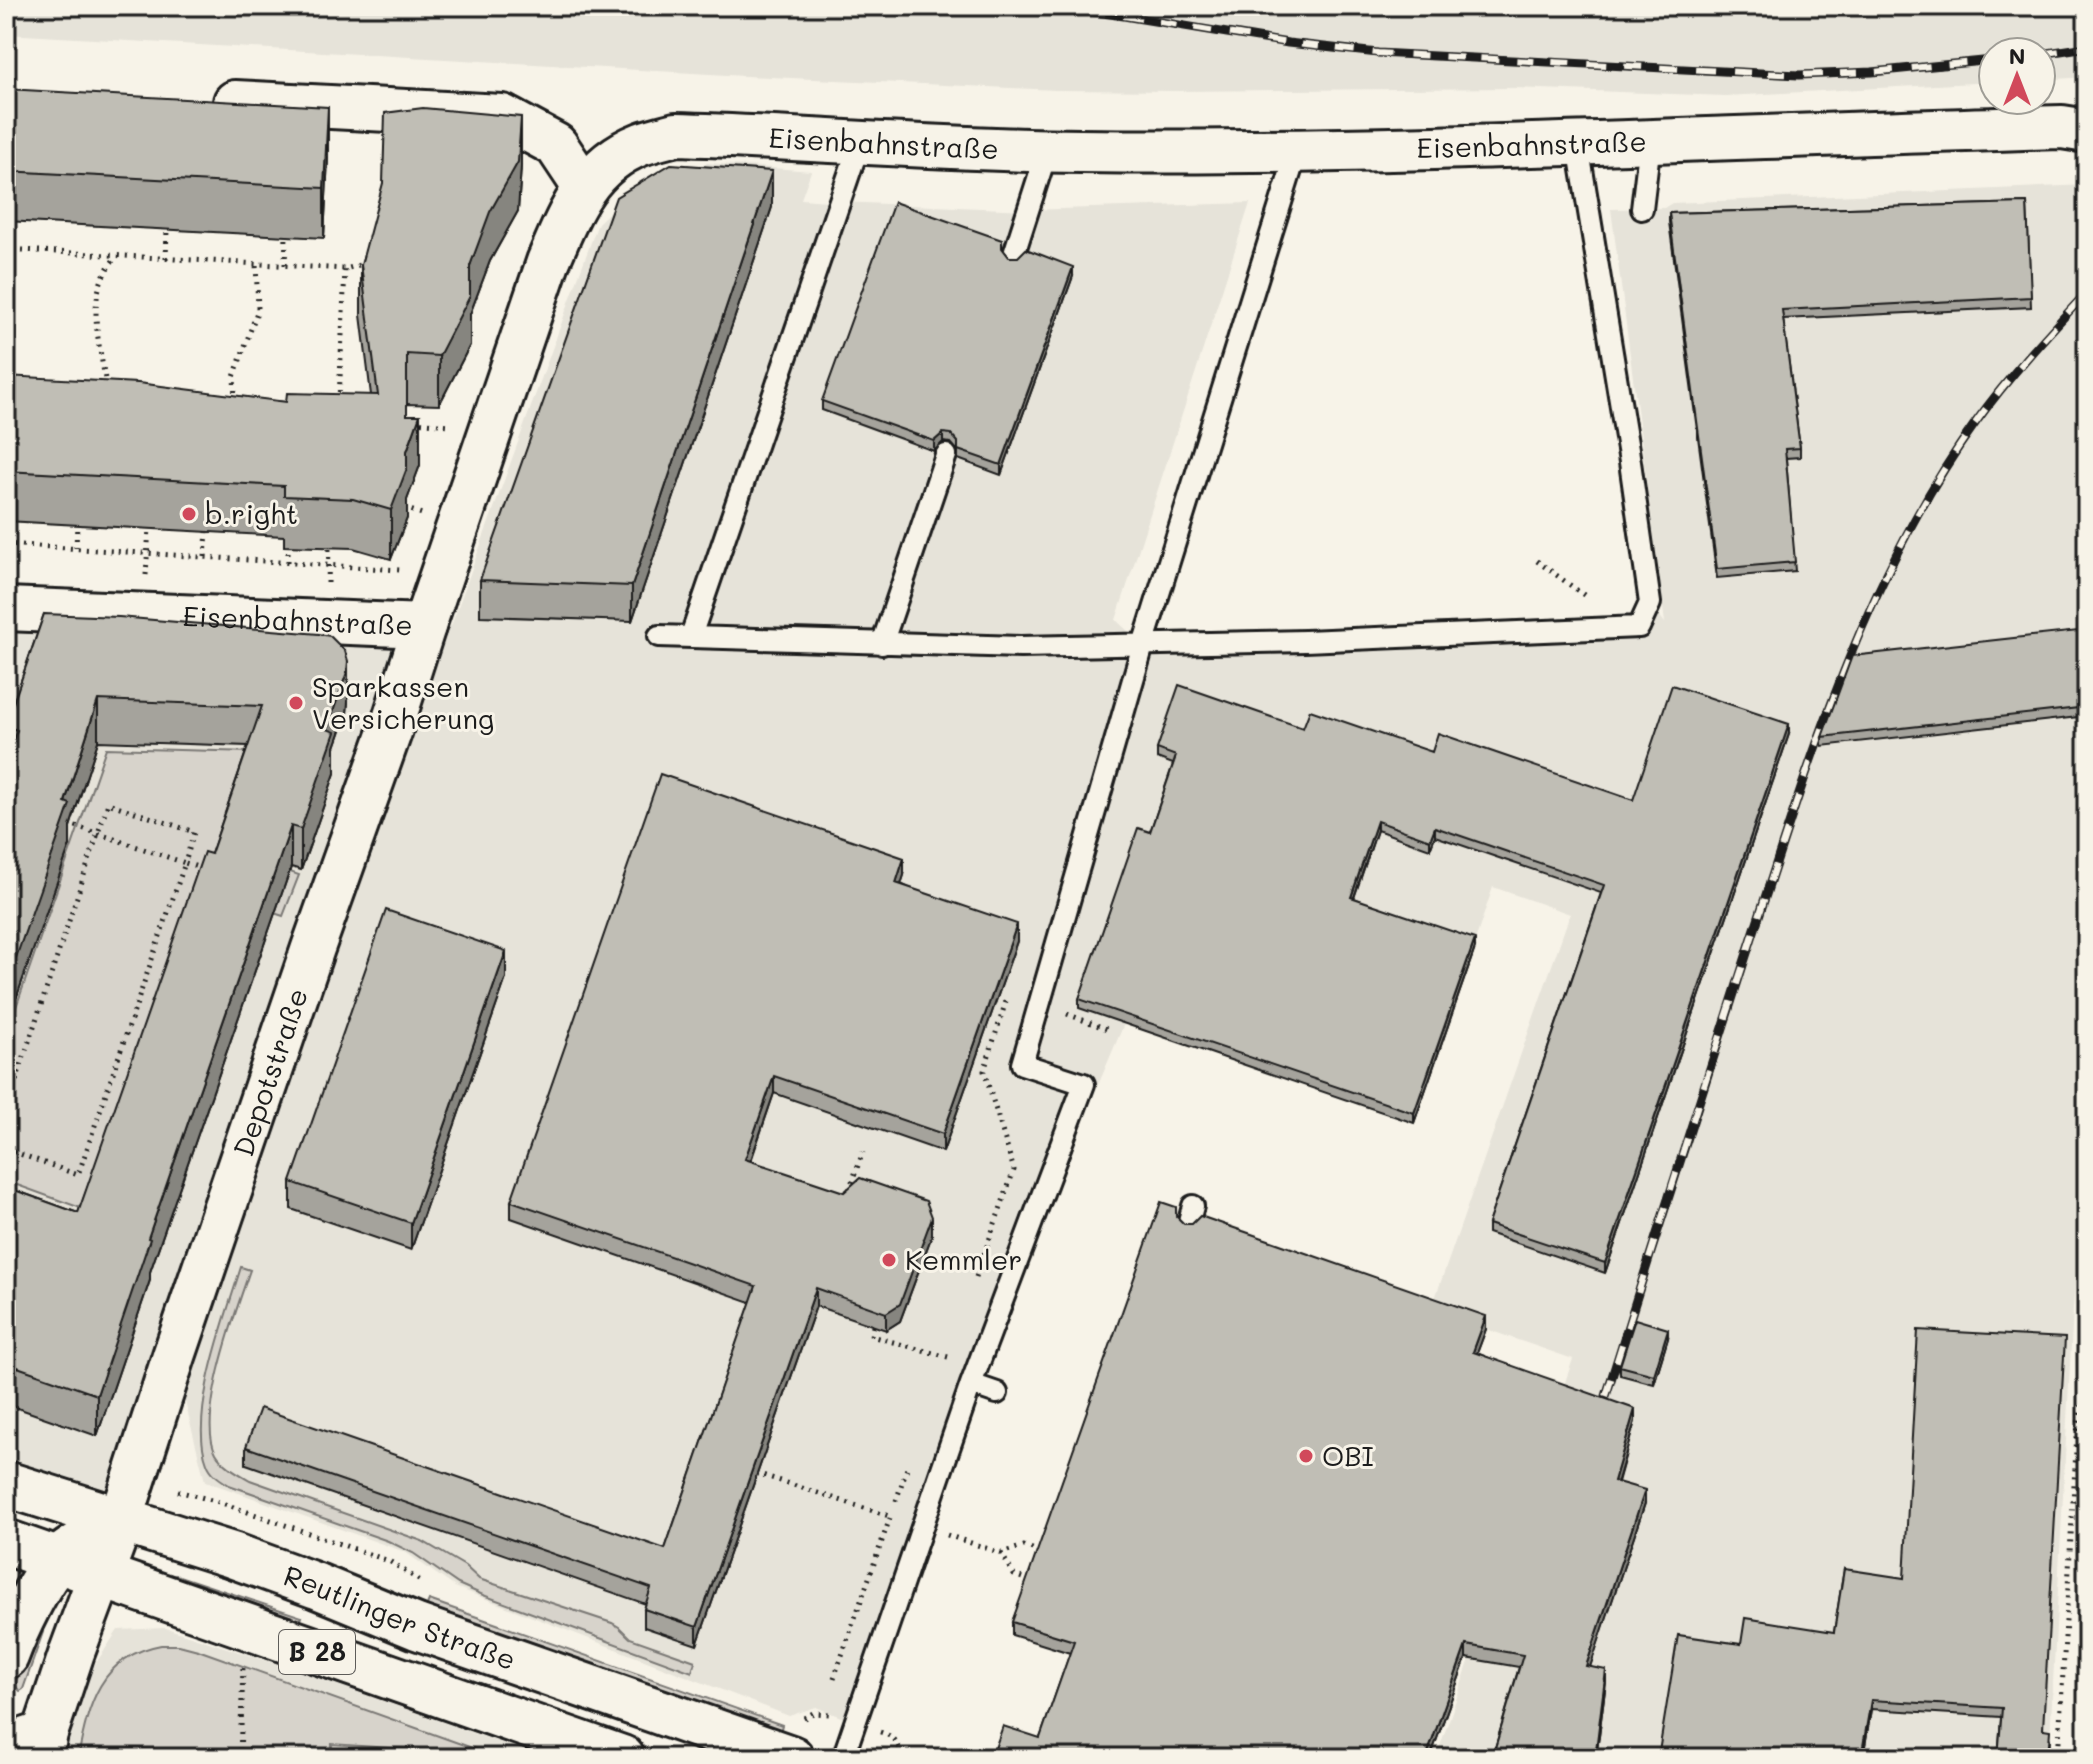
<svg xmlns="http://www.w3.org/2000/svg" width="2093" height="1764" font-family="Mali,sans-serif">
	<rect width="100%" height="100%" fill="#f7f3e8"/>
	<filter id="ink" filterUnits="userSpaceOnUse"><feTurbulence type="fractalNoise" baseFrequency=".0125" numOctaves="2"/><feDisplacementMap in="SourceGraphic" scale="16" xChannelSelector="R" yChannelSelector="G"/><feConvolveMatrix kernelMatrix="1 2 1 2 8 2 1 2 1" color-interpolation-filters="sRGB"/></filter>
	<g filter="url(#ink)">
		<path fill="#e6e3d9" d="M6 6H2087V77L2041 80V52H1993V82L1725 96 1514 88 1176 91 1056 90 745 76 6 34Z
			M707 163 811 171 801 199 840 202 1028 210 1250 203 1116 620 1143 645 1638 627 1650 603 1665 623 1611 209 1664 208 1672 203 2087 185V1152L2073 1308 2050 1739 2051 1758H1436L1573 1359 1431 1310 1570 914 1493 887 1414 1123 1124 1024 971 1384 856 1723 816 1707 789 1716 455 1587 405 1552 205 1481 174 1358 121 1520 6 1484V609L451 626 598 223 630 192 668 175Z
			M166 1628 295 1670 544 1758H59L62 1741 88 1675 118 1630Z"/>
		<path fill="#d7d3cb" stroke="#7a7874" stroke-width="2" d="M106 748 253 752 223 849 299 875 283 916 202 889 89 1211 6 1181V1036Z
			M241 1267 250 1270C237 1308 196 1418 216 1453 223 1465 238 1473 250 1480L422 1541 465 1566 479 1579 612 1623 619 1627 630 1638 695 1661 692 1672 483 1595 458 1584 413 1553 388 1541 229 1485C220 1479 211 1474 207 1463 188 1415 226 1316 241 1267Z
			M176 1575 302 1617 299 1624 169 1577Z
			M429 1600 782 1725 780 1732 426 1607Z
			M35 1629 43 1632 23 1689 20 1691 17 1688 16 1683 26 1648Z
			M161 1645H179L198 1650 489 1754V1758H448V1752L332 1744 331 1758H78C88 1705 100 1656 161 1645Z"/>
		<g fill="none" stroke-linecap="round" stroke-linejoin="round">
			<defs>
				<path id="lane" d="M1642 209 1650 142
					M1014 254 1047 151
					M659 636 1020 647 1305 641 1639 627 1650 603 1630 462 1578 145
					M691 636 860 142
					M882 644 946 455
					M1188 1225 1193 1206
					M971 1384 997 1393
					M843 1758 971 1384 1084 1084 1022 1064 1143 645 1297 151"/>
				<g id="street">
					<path d="M235 102 502 116 556 145 584 187"/>
					<path id="s1" d="M6 609 424 626"/>
					<path id="s2" d="M121 1520 174 1356 313 948 390 732 424 626 548 262C569 213 587 165 641 144 652 140 665 137 676 134 811 138 945 150 1080 151 1408 155 1735 136 2062 127L2087 131"/>
					<path d="M6 1746 45 1733"/>
				</g>
				<path id="secondary" d="M6 1656C16 1629 38 1582 57 1561 65 1553 78 1545 88 1539
					M40 1758 45 1733 72 1652 121 1520"/>
				<g id="primary">
					<path id="s3" d="M6 1484 232 1555 317 1586 417 1627 791 1758"/>
					<path d="M6 1542 622 1758"/>
				</g>
			</defs>
			<use href="#lane" stroke="#1c1c1c" stroke-width="26"/>
			<use href="#street" stroke="#1c1c1c" stroke-width="48"/>
			<use href="#secondary" stroke="#1c1c1c" stroke-width="50"/>
			<use href="#primary" stroke="#1c1c1c" stroke-width="50"/>
			<path stroke="#1c1c1c" stroke-width="5" stroke-dasharray="2 6" stroke-linecap="butt" d="M6 249 345 269 363 264
				M8 250 10 221
				M166 259 167 230
				M285 265 286 236
				M106 386C100 341 82 294 117 256
				M235 400 234 377 258 309 256 264
				M339 400 345 269
				M413 422 451 425
				M404 508 422 514
				M6 544 400 570
				M76 548 77 524
				M205 557 207 532
				M1537 561 1588 598
				M288 562V546
				M8 572 11 521
				M146 575 149 528
				M328 583 329 548
				M1067 1014 1107 1029
				M6 1111 108 803 194 832 185 863 204 869
				M6 1149 78 1175 185 863 67 823
				M849 1190 863 1152
				M976 1277 1014 1170 984 1071 1007 998
				M873 1326 871 1336 948 1357 946 1362
				M756 1473 892 1517
				M178 1491 219 1502 389 1561 422 1582
				M896 1501 908 1465
				M947 1535 1001 1553 1024 1546 1041 1552
				M1001 1553 1014 1575 1031 1581
				M834 1678 890 1518
				M804 1718 813 1713 829 1714
				M880 1732C901 1739 894 1743 905 1758
				M240 1758 243 1667
				M2058 1758 2077 1433 2087 1371"/>
			<use href="#lane" stroke="#f7f3e8" stroke-width="20"/>
			<use href="#street" stroke="#f7f3e8" stroke-width="42"/>
			<use href="#secondary" stroke="#f7f3e8" stroke-width="44"/>
			<use href="#primary" stroke="#f7f3e8" stroke-width="44"/>
			<defs>
				<path id="rail" d="M1052 6 1124 16 1288 43 1378 53 1799 75 1872 72 1993 60
					M2041 54 2087 47
					M1606 1396C1652 1248 1699 1100 1747 953 1807 770 1862 580 1976 422 2009 376 2048 334 2087 292"/>
			</defs>
			<use href="#rail" stroke="#1c1c1c" stroke-width="9"/>
			<use href="#rail" stroke="#f7f3e8" stroke-width="6" stroke-dasharray="18" stroke-linecap="butt"/>
		</g>
		<path fill="#a5a39c" stroke="#1c1c1c" stroke-width="2" d="M6 89 328 157 324 238 6 221Z
			M521 166 518 211 490 261 470 314V345L439 405 407 404V415L420 465 407 500V518L391 559 353 548 284 546V536L6 521V376L286 402 371 395 361 315V265Z
			M2027 203 2031 307 1783 319 1800 448V457L1786 458 1795 571 1717 578 1669 222V213Z
			M772 207 632 621 480 616V580Z
			M1002 248 1009 257 1073 276 1001 475 958 459V451L951 443 943 442 934 451 822 410V401Z
			M44 614 348 702 347 713 335 747V773L301 870 291 867 150 1272V1280L97 1436 6 1404V1187L78 1213 211 854 248 746 98 741 70 827V845L6 1027V724Z
			M2087 630V716L1822 746V737Z
			M1303 728 1432 752 1633 800 1789 734 1605 1273 1488 1233V1224L1601 893 1435 836 1430 849 1377 830 1354 898 1475 948 1414 1123 1079 1008V999L1150 832 1173 764 1157 758V749Z
			M904 875 901 884 1017 941 943 1152 774 1093 751 1161 932 1235 900 1321 886 1330 816 1306 697 1645 644 1627V1609L646 1604 246 1464V1447L665 1549 751 1302 511 1218V1201Z
			M506 978 411 1250 291 1209V1182Z
			M1176 1216 1184 1224 1486 1329 1477 1353 1635 1421 1618 1482 1645 1503 1590 1666 1606 1682 1596 1758H1492L1519 1667 1466 1658 1430 1758H993V1754L1040 1738 1070 1653 1012 1635V1622Z
			M1668 1338 1654 1384 1620 1375V1366Z
			M1844 1569 2044 1729 2050 1739 2049 1758H1998L2001 1717 1871 1709 1863 1758H1658L1741 1644 1834 1632Z"/>
		<path fill="#86857f" stroke="#1c1c1c" stroke-width="2" d="M328 107V157L324 238V188Z
			M521 117V166L518 211 490 261 470 314V345L439 405V356Z
			M772 171V207L632 621V586Z
			M1073 267V276L1001 475V465Z
			M420 415V465L407 500V518L391 559V510L407 451Z
			M943 433V442L934 451V441Z
			M348 661V702L347 713 335 747V773L301 870V829L327 729Z
			M98 700V741L70 827V845L6 1027V986Z
			M1789 724V734L1605 1273V1263Z
			M1377 821V830L1351 906V897Z
			M291 826V867L150 1272V1280L97 1436V1395L148 1238Z
			M1435 827V836L1430 849V840Z
			M904 858V875L896 900V883Z
			M1017 924V941L943 1152V1134Z
			M1475 939V948L1414 1123V1113Z
			M506 951V978L411 1250V1223Z
			M774 1076V1093L745 1177V1159Z
			M932 1217V1235L900 1321 886 1330V1313Z
			M816 1288V1306L697 1645V1627Z
			M1486 1316V1329L1473 1364V1352Z
			M1668 1329V1338L1654 1384V1375Z
			M1635 1409V1421L1614 1494V1481Z
			M1645 1490V1503L1586 1679V1666Z
			M1466 1645V1658L1430 1758H1426Z
			M1606 1670V1682L1596 1758H1595Z
			M1871 1700V1709L1863 1758H1861Z"/>
		<path fill="#c0beb5" stroke="#1c1c1c" stroke-width="2" d="M6 89 328 107 324 188 6 171Z
			M423 108 521 117 518 162 490 212 470 266V296L439 356 407 354V415H420L407 451V468L391 510 353 499 284 496V486L6 471V376L138 383 286 402 287 393 378 395 361 265 383 183 385 113Z
			M671 164 772 171 632 586 480 580 616 197Z
			M894 202 1002 240V248L1009 257H1018L1026 249 1073 267 1001 465 958 450V442L951 434 943 433 934 441 822 401Z
			M2027 203 2031 297 1782 310 1800 448 1785 449 1795 562 1717 569 1669 213Z
			M44 614 119 617 319 634 330 636 345 651 348 661 347 672 327 729 335 732 301 829 291 826 148 1238 150 1239 97 1395 6 1363V1187L78 1213 204 852 211 854 262 706 98 700 65 802 70 804 6 986V760L17 730 6 726V724Z
			M2087 630V707L1822 737 1852 656Z
			M1179 685 1303 728 1310 710 1432 752 1438 733 1633 800 1672 685 1789 724 1605 1263 1488 1224 1604 885 1435 827 1430 840 1377 821 1351 897 1475 939 1414 1113 1079 999 1138 828 1150 832 1176 756 1157 749Z
			M660 774 904 858 896 883 1017 924 943 1134 774 1076 745 1159 844 1192 860 1178 926 1201 932 1217 900 1304 886 1313 816 1288 697 1627 644 1609 651 1588 246 1447 260 1408 665 1549 756 1286 511 1201Z
			M386 910 506 951 411 1223 291 1182Z
			M1161 1202 1176 1207V1216L1184 1224H1192L1200 1216 1486 1316 1473 1352 1635 1409 1614 1481 1645 1490 1586 1666 1606 1670 1595 1758H1492L1523 1655 1466 1645 1426 1758H1004L993 1754 1003 1726 1040 1738 1074 1641 1012 1622Z
			M1635 1319 1668 1329 1654 1375 1620 1366Z
			M1918 1330 2065 1338 2043 1729 2050 1730 2048 1758H1998L2002 1708 1871 1700 1861 1758H1814L1757 1749 1755 1758H1658L1678 1635 1741 1644 1745 1618 1834 1632 1844 1569 1904 1578Z
			M144 1750 311 1758H144Z"/>
	</g>
	<g fill="#d1495b" stroke="#f7f3e8" stroke-width="3">
		<circle cx="189" cy="514" r="8"/>
		<circle cx="296" cy="703" r="8"/>
		<circle cx="889" cy="1260" r="8"/>
		<circle cx="1306" cy="1456" r="8"/>
	</g>
	<g text-anchor="middle" stroke-width="6" stroke-linejoin="round" paint-order="stroke">
		<rect fill="#f7f3e8" stroke="#5e5c59" stroke-width="2" x="279" y="1630" width="76" height="44" rx="6"/>
		<g font-size="26" font-weight="bold" fill="#1c1c1c">
			<text x="317" y="1661">B 28</text>
		</g>
		<g font-size="28" fill="#1c1c1c" stroke="#f7f3e8">
			<text dy="10" stroke="none"><textPath href="#s2" startOffset="1728">Eisenbahnstraße</textPath></text>
			<text dy="10" stroke="none"><textPath href="#s2" startOffset="2376">Eisenbahnstraße</textPath></text>
			<text dy="10" stroke="none"><textPath href="#s1" startOffset="292">Eisenbahnstraße</textPath></text>
			<text dy="10" stroke="none"><textPath href="#s2" startOffset="472">Depotstraße</textPath></text>
			<text dy="10" stroke="none"><textPath href="#s3" startOffset="416">Reutlinger Straße</textPath></text>
		</g>
		<g font-size="28" fill="#1c1c1c" stroke="#f7f3e8" text-anchor="start">
			<text x="205" y="524">b.right</text>
			<text x="312" y="697">Sparkassen<tspan x="312" dy="32">Versicherung</tspan></text>
			<text x="905" y="1270">Kemmler</text>
			<text x="1322" y="1466">OBI</text>
		</g>
	</g>
	<rect width="2093" height="1764" fill="none" stroke="#f7f3e8" stroke-width="32"/>
	<rect x="16" y="16" width="2061" height="1732" fill="none" stroke="#1c1c1c" stroke-width="3" filter="url(#ink)"/>
	<g transform="translate(2017 76)"><circle r="38" fill="#f7f3e8" stroke="#9f9d96" stroke-width="2"/>
	<path d="M0-6L14 30L0 20L-14 30Z" fill="#d1495b"/>
	<text y="-12" font-size="22" font-weight="bold" text-anchor="middle" fill="#1c1c1c">N</text>
	</g>
</svg>
